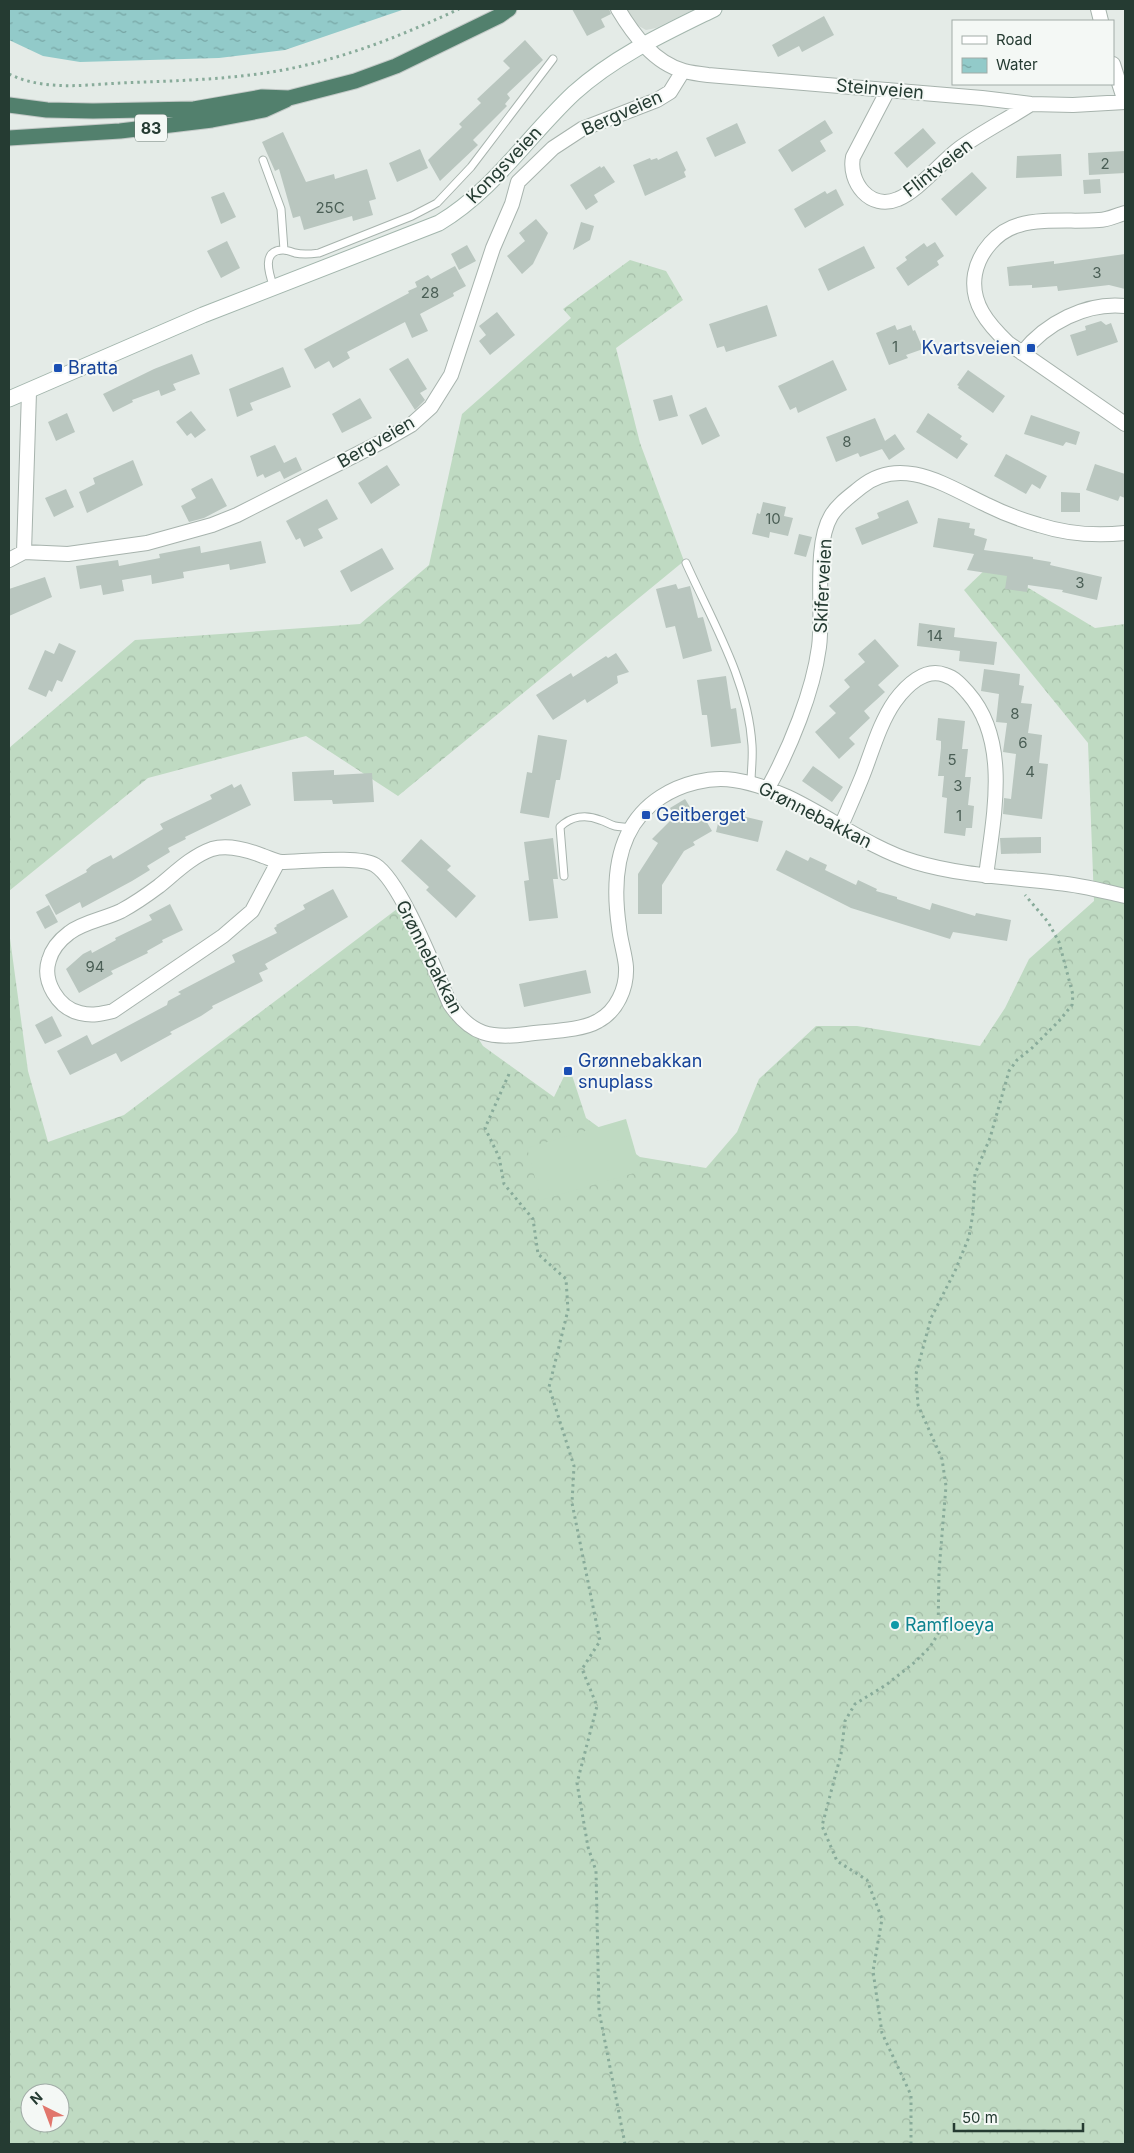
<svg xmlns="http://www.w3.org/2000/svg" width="1134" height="2153" font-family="Inter,sans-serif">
	<defs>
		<pattern id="forest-crowns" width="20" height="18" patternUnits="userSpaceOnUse" patternTransform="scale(1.25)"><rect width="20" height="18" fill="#bfdac2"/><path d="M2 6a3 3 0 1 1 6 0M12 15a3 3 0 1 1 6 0" fill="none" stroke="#a4bca7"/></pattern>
		<pattern id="water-ripples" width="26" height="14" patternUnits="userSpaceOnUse" patternTransform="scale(1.25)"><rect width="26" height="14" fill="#92cac9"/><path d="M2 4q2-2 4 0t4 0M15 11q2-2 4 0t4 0" fill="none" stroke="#77a5a4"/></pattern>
	</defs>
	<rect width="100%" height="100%" fill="#e4ebe7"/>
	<path fill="#d2dbd5" d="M625 9H695L656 28 646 30 637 25Z"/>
	<path fill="url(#forest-crowns)" fill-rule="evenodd" d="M630 260 666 271 683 300 616 348 640 443 684 561 398 796 306 736 148 778 9 891V748L135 640 360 624 429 565 462 414 571 318 563 309Z
		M990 565 1095 628 1125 624V2144H9V931L28 1071 48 1142 124 1115 397 909 483 1046 554 1097 569 1066 586 1118 640 1157 706 1168 737 1132 759 1079 816 1026H857L980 1046 1005 1008 1029 959 1094 901 1088 743 964 590ZM30 2093H60V2123H30Z"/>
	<path fill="#bfdac2" d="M626 1119 641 1171 541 1200 527 1148Z"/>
	<path fill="url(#water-ripples)" d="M9 9H405L285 50 219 58 80 62 43 56 9 40Z"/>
	<path fill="#b9c6bf" d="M572 9H609L611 14 601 19 605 27 587 36Z
		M824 16 834 35 802 52 799 46 778 57 772 45Z
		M525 40 543 60 507 94 510 98 505 104 507 106 473 140 478 145 440 181 428 160 462 127 459 124 481 103 477 99 510 68 503 61Z
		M825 120 833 133 820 141 826 151 792 172 778 150Z
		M737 123 746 143 715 157 706 138Z
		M923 128 936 143 907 168 894 153Z
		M283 132 306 182 334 174 335 179 367 169 376 199 369 201 373 215 353 221 352 216 304 230 300 216 293 218 279 169 275 171 262 142Z
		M420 149 428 168 397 182 389 163Z
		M677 151 686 170 684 172 686 177 645 196 633 165 650 158 651 160 657 158 658 160Z
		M1125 151V173L1089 175 1088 153Z
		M1061 154 1062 176 1016 178 1017 156Z
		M600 166 601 168 604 166 615 182 594 195 598 202 586 210 570 185Z
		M972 172 987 188 956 216 941 199Z
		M1100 179 1101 193 1084 194 1083 180Z
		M836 189 844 205 805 228 794 209 825 191 827 194Z
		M224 192 236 217 221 224 211 197Z
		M536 219 548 233 533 264 522 274 507 256 525 241 519 233Z
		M581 222 594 226 590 240 573 250Z
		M227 241 240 268 221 278 207 251Z
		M935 242 944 256 937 261 939 265 908 286 896 268 907 260 905 257 924 243 927 247Z
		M467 245 476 261 459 270 451 254Z
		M864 246 875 268 828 291 818 269Z
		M1125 254V289L1109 285 1058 291 1057 286 1032 288V285L1009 286 1007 267 1054 261V264Z
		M455 266 466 286 453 293 454 296 420 314 428 331 412 338 405 322 347 352 350 358 333 368 329 361 315 369 304 349 409 293 408 291 417 287 415 282 428 275 431 279Z
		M767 305 777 336 726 352 724 346 717 348 709 324Z
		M497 312 515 335 490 355 479 341 486 335 479 326Z
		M1101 321 1106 325 1111 323 1118 342 1077 356 1070 335 1086 330 1085 326Z
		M895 325 897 330 911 325 913 331 915 330 923 349 906 355 908 358 889 365 876 333Z
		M192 354 200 374 173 384 176 390 161 396 159 390 132 400 133 402 113 412 103 394 154 369Z
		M408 358 427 389 420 393 425 400 415 410 389 369Z
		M833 360 847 390 798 413 796 407 790 410 778 386Z
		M283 367 291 387 250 403 253 410 237 417 229 389Z
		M968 370 1005 396 993 413 958 388 959 386 957 385Z
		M672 395 678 416 659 421 653 400Z
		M360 398 372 418 342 433 332 414Z
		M706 407 720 436 702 445 689 415Z
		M191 411 206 430 195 438 191 433 187 436 176 422Z
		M67 413 75 432 56 441 48 422Z
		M928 413 962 436 960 439 968 444 957 459 916 432Z
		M1031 415 1080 432 1076 445 1066 442 1063 446 1024 434Z
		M875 418 885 441 895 434 905 449 889 460 882 449 860 457 858 453 836 462 826 437Z
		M275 445 284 463 296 457 302 470 284 479 280 471 265 478 263 474 257 477 250 456Z
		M1006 454 1047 476 1040 489 1032 484 1026 494 994 476Z
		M133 460 143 485 87 513 79 492 95 484 93 478Z
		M1095 464 1125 474V498L1120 496 1118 501 1086 490Z
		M387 465 400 485 371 504 358 483Z
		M212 478 227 506 204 518 189 522 181 506 196 498 191 489Z
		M66 489 74 507 54 517 45 498Z
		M1061 492 1080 493V512H1061Z
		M327 499 338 519 318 529 323 538 304 547 300 538 296 540 286 521Z
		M908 500 918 523 862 545 855 528 879 518 877 513Z
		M763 502 786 507 784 516 793 518 788 536 770 532 769 538 752 534 757 513 760 514Z
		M938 518 970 523 969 528 975 529 974 535 987 539 984 550 1033 557V559L1051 562 1050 565 1102 577 1097 600 1062 592 1063 590 1028 585 1027 592 1005 589 1007 576 967 570 974 554 933 547Z
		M799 534 812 537 806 557 794 554Z
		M261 541 266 563 230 570 229 564 183 572 184 578 152 584 151 575 122 580 124 591 103 595 101 585 80 589 76 566 118 560 119 566 160 558 159 554 200 546 201 553Z
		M382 548 394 569 351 592 340 571Z
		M45 577 52 597 9 616V589Z
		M676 584 678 589 690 586 698 618 703 617 712 651 683 659 675 626 666 628 656 589Z
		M919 623 955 628 954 637 997 642 994 665 959 661 960 651 917 646Z
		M875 639 899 666 878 685 885 692 864 711 870 718 849 738 855 744 839 759 815 732 836 713 829 706 850 687 844 680 865 662 858 654Z
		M59 643 76 651 62 682 57 680 52 692 49 690 46 697 28 689 45 650 54 654Z
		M616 653 629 672 617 676 618 683 587 703 585 699 553 720 536 695 571 673 573 677 606 656 608 658Z
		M984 669 1020 674 1019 685 1024 686 1021 703 1032 704 1028 733 1042 735 1039 763 1048 764 1042 819 1003 814 1004 798 1011 799 1016 754 1003 752 1007 723 996 722 999 694 981 691Z
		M726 676 731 709 736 708 741 743 711 747 707 715H702L697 680Z
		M938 718 965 721 962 749H968L965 777H971L968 805 974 806 972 828H966L965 836 944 833 947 798 942 797 944 776H938L941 748V741L936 740Z
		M538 735 567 740 560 780H556L549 818 520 813 527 772 532 773Z
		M813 766 843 787 832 802 802 781Z
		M334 770V775L372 773 374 802 333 804 332 800 294 801 292 772Z
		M232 784 234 788 241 784 251 805 185 837 186 839 168 848 170 852 147 866 150 870 132 881 82 908 80 902 56 915 45 895 87 872 86 870 92 865 111 855 113 859 163 829 160 824 212 799 210 795Z
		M685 799 695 815 701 812 712 831 693 842 695 845 684 851 662 885V914H638V874L658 843 652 839 675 816 670 808Z
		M721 811 763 821 758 842 716 832Z
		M1041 837V853L1001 854 1000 838Z
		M553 838 558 879H553L558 918 529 921 524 881 529 880 524 842Z
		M421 839 451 866 447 870 476 896 456 918 426 890 429 887 401 861Z
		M786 850 808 861 810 857 827 865 825 870 856 885 858 880 877 889 876 891 897 897V899L930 910 932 903 975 916 976 913 1011 920 1007 941 953 932 950 939 851 908 776 870Z
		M333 889 348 917 265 964 268 969 259 973 263 981 212 1006 213 1008 201 1016 170 1032 172 1034 121 1062 116 1053 70 1075 57 1051 87 1035 92 1045 167 1005 168 1001 181 994 178 992 235 962 232 955 277 933 274 928 277 926 276 925 305 909 303 905Z
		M170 904 183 930 162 940 163 942 147 951 148 953 111 971 113 974 79 993 66 969 83 954 91 950 92 953 116 940 115 938 152 920 149 915Z
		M49 905 58 922 45 929 36 912Z
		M586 970 591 993 524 1007 519 984Z
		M52 1016 62 1036 45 1044 35 1025Z"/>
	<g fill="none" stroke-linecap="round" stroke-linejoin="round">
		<defs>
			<path id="service" d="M263 160 281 209 284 250
				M274 288C270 276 260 250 283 250 287 250 292 252 295 253 304 255 311 254 319 253L412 216 437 203 471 167 553 59
				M686 563C712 621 748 680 752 745 753 758 751 771 751 783
				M564 876 560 827C571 816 586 814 600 820 605 821 610 825 615 826 620 827 625 827 631 828"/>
			<path id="minor" d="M618 9C633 34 654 63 684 71 692 73 700 74 708 75L982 98 1031 104 1073 105 1125 102
				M1098 9 1101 21
				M1113 64 1125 102
				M888 90 853 157C848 182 870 211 898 199 918 191 941 162 960 148 982 132 1008 119 1031 104
				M1125 213C1117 215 1108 220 1099 220 1075 222 1042 218 1019 225 997 231 979 252 975 274 970 303 988 324 1008 343L1125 424
				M1022 353C1046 323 1086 302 1125 306
				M24 552 29 392
				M9 560 24 552 68 554 147 543 212 525 237 515 385 440 411 425 431 407 451 375 493 248 512 204 518 182 553 148 582 129 657 100 670 92 683 71
				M768 788C790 748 813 692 819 647 824 611 813 546 831 516 838 504 850 496 861 487 902 454 948 487 987 505 1003 513 1022 520 1039 525 1067 534 1097 536 1125 533
				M841 826C848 810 855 794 862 777 872 752 879 724 895 701 906 686 925 667 945 675 955 678 961 685 968 693 1011 742 993 819 986 876
				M278 862 252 911 223 936 113 1011C101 1014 92 1016 80 1013 58 1008 42 981 49 960 52 949 61 939 69 933 83 922 105 919 121 911 134 904 147 895 159 886 175 873 192 856 212 849 229 844 248 850 263 856 269 858 275 861 281 862 302 862 359 855 375 865 401 881 436 973 450 1004 471 1035 491 1039 527 1034 548 1031 581 1031 598 1021 617 1011 627 988 626 967 625 954 620 940 619 927 612 879 616 826 661 797 681 784 710 776 734 780 801 790 852 843 915 862 962 876 1010 877 1058 883 1081 885 1103 891 1125 896"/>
			<path id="secondary" d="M9 399 203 315 439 223C494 190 528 136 574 93 615 56 665 33 714 9"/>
			<path id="trunk" d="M9 105 47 110 93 111 194 109 262 97 289 98 355 81 396 66 499 16 509 9
				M9 138 120 131 212 120 264 110 286 100"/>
		</defs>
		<use href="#service" stroke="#a7b3ad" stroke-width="9"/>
		<use href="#minor" stroke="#a7b3ad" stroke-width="16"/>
		<use href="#secondary" stroke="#a3b6ad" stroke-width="17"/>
		<use href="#trunk" stroke="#c2c8c6" stroke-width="17"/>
		<path stroke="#88ab9a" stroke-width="3" stroke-dasharray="2.5 4" stroke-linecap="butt" d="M9 74C44 91 83 85 121 83 169 81 217 80 265 73 333 63 397 38 459 9
			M509 1074 485 1128 499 1157 504 1184 533 1219 538 1254 566 1279 568 1310 549 1387 574 1466 572 1503 600 1641 582 1669 597 1706 577 1783 588 1847 596 1871 599 2011 625 2144
			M911 2144V2095L882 2033 873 1971 882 1919 867 1880 837 1861 822 1826 841 1754 845 1721 855 1704 886 1685 915 1662 930 1647 938 1634 939 1571 946 1486 942 1459 918 1405 916 1374 931 1318 955 1271 969 1237 973 1213 975 1174 990 1138 1009 1071 1017 1060 1032 1048 1059 1021 1072 1005 1073 995 1059 942 1048 922 1025 895"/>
		<use href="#service" stroke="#fff" stroke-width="7"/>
		<use href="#minor" stroke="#fff" stroke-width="14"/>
		<use href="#secondary" stroke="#fff" stroke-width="15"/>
		<use href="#trunk" stroke="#52806d" stroke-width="15"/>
	</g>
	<g fill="#1a4fb4" stroke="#f4f8f5" stroke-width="2">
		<rect x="1026" y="343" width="10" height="10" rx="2.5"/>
		<rect x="53" y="363" width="10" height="10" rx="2.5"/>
		<rect x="641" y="810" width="10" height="10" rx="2.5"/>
		<rect x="563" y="1066" width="10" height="10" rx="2.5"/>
	</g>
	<circle fill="#0f9aa8" stroke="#f4f8f5" stroke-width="2" cx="895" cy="1625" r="5"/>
	<g text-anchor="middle" stroke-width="4" stroke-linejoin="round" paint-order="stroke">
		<g font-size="15" fill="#4a5e55">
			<text x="1105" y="169">2</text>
			<text x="330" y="213">25C</text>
			<text x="1097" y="278">3</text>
			<text x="430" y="298">28</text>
			<text x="895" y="352">1</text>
			<text x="847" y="447">8</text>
			<text x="773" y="524">10</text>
			<text x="1080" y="588">3</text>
			<text x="935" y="641">14</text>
			<text x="1015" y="719">8</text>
			<text x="1023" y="748">6</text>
			<text x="952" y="765">5</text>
			<text x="1030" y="777">4</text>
			<text x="958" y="791">3</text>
			<text x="959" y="821">1</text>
			<text x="95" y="972">94</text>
		</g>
		<rect fill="#f4f8f5" stroke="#63746c" stroke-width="1" x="135" y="114.5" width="32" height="27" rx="4"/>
		<g font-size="16" font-weight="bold" fill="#253b32">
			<text x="151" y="134">83</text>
		</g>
		<g font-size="18" fill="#253b32" stroke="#f4f8f5">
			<text transform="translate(880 89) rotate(5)" y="6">Steinveien</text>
			<text transform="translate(622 113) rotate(-24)" y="6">Bergveien</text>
			<text transform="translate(504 165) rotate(-46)" y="6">Kongsveien</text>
			<text transform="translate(938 168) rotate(-38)" y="6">Flintveien</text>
			<text transform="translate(376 442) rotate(-30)" y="6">Bergveien</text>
			<text transform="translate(823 586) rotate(-87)" y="6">Skiferveien</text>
			<text transform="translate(815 815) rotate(27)" y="6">Grønnebakkan</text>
			<text transform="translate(429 957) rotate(63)" y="6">Grønnebakkan</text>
		</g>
		<g font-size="18" fill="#164399" stroke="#f4f8f5" text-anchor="start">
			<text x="1021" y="354" text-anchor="end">Kvartsveien</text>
			<text x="68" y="374">Bratta</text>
			<text x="656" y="821">Geitberget</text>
			<text x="578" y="1067">Grønnebakkan<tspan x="578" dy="21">snuplass</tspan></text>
		</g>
		<g font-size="18" fill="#0d838f" stroke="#f4f8f5" text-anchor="start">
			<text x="905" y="1631">Ramfloeya</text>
		</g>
	</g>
	<rect width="1134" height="2153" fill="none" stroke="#253b32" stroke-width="20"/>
	<rect x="952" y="20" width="162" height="65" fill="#f4f8f5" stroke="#a1aca7"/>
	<rect x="962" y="36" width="25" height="8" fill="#ffffff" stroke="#a1aca7"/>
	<text x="996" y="45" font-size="15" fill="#253b32">Road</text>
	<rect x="962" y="58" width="25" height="15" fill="url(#water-ripples)" stroke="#a1aca7"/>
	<text x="996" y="70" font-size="15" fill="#253b32">Water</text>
	<g transform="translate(45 2108) rotate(318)"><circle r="24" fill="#f4f8f5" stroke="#a1aca7"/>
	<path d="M0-4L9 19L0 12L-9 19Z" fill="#e1766c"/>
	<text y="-8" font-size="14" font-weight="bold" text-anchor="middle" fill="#253b32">N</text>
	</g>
	<path d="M954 2123v8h129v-8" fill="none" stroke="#253b32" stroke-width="2.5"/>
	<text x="962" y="2123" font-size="15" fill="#253b32" stroke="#f4f8f5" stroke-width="4" paint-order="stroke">50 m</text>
</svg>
